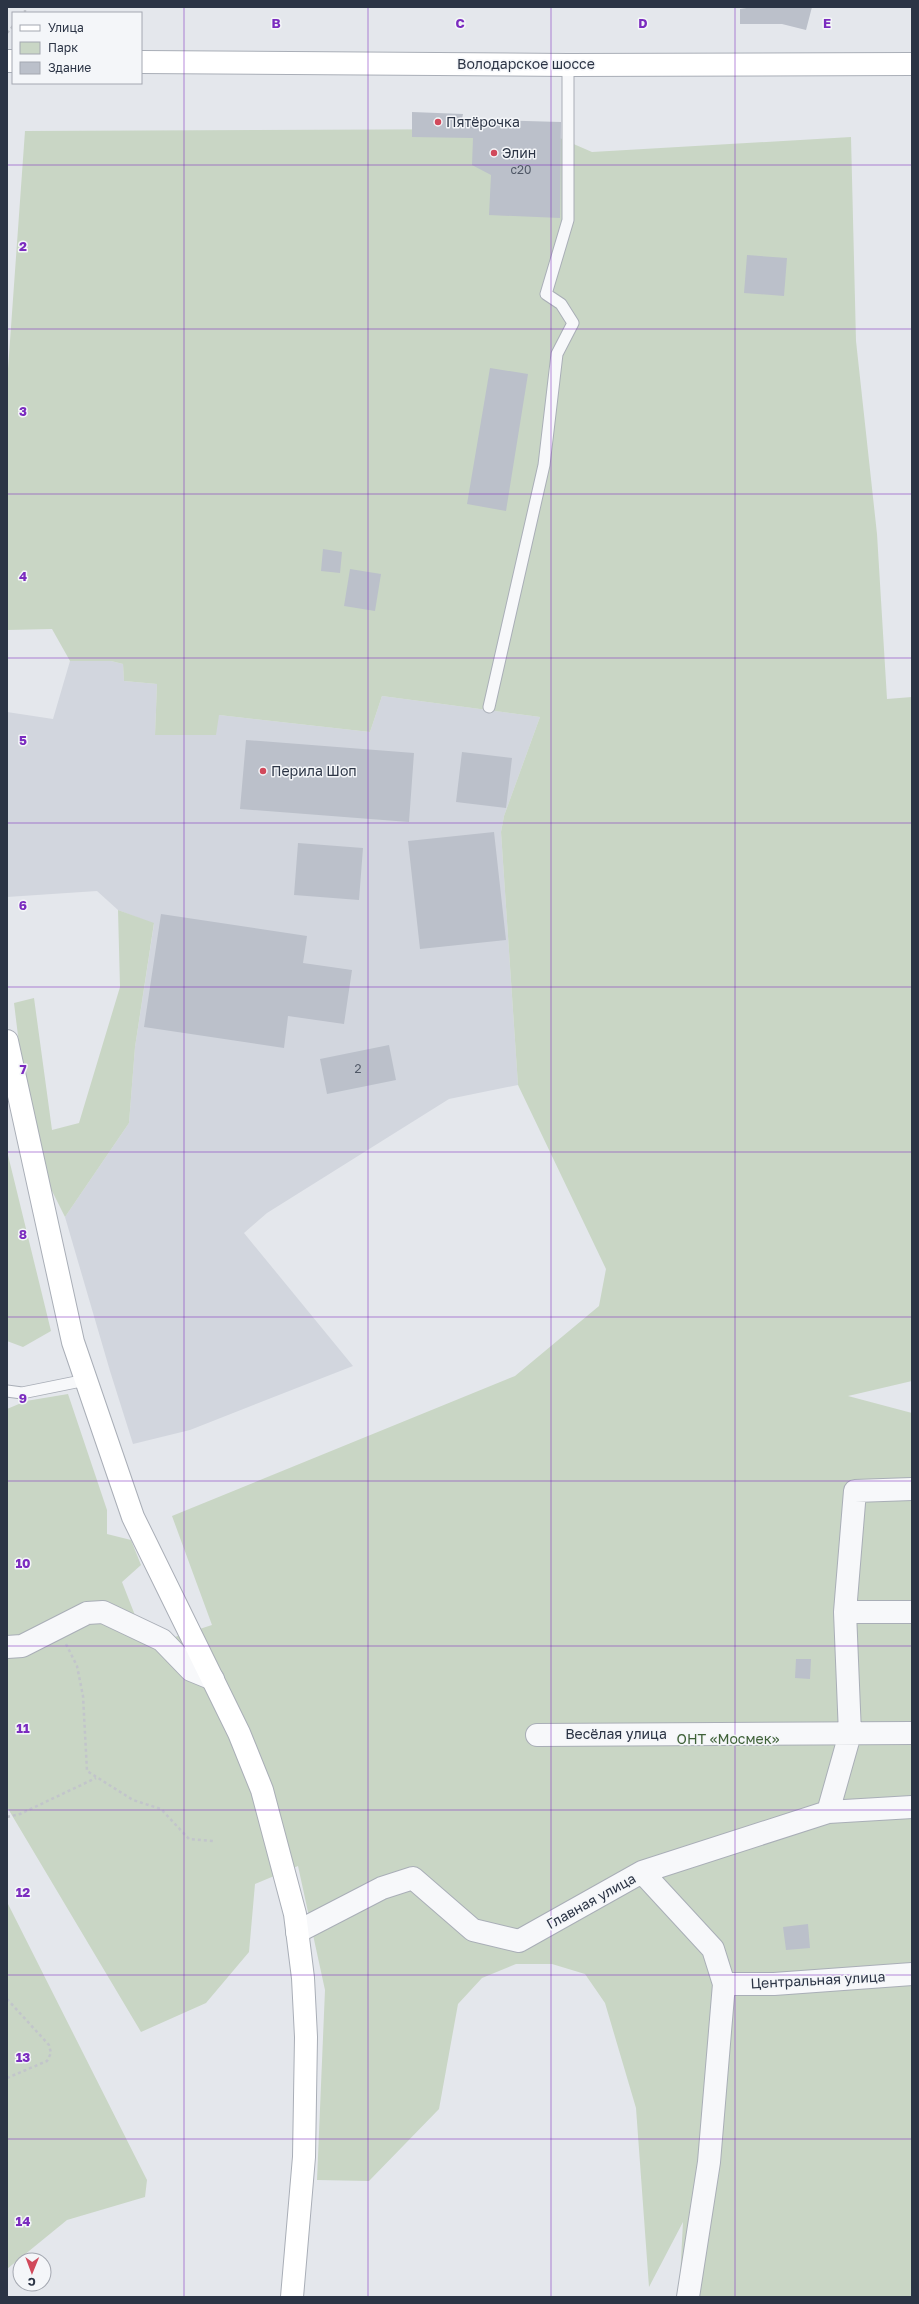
<svg xmlns="http://www.w3.org/2000/svg" width="919" height="2304" font-family="'Golos Text',sans-serif">
	<rect width="100%" height="100%" fill="#e4e7ec"/>
	<path fill="#d2d6de" d="M70 661H111L123 664 124 681 157 684 155 735 219 715 370 732 382 696 540 717 504 816 501 832 518 1085 449 1099 267 1213 244 1233 353 1366 190 1430 133 1444 110 1371 65 1217 129 1123 135 1047 154 924 118 910 97 891 7 897V712L53 719Z"/>
	<path fill="#c9d6c5" d="M539 129 592 152 851 137 856 341 877 534 887 699 912 697V1381L848 1396 912 1413V2297H679L683 2222 649 2287 636 2108 605 2003 585 1974 552 1964H516L482 1978 458 2004 439 2109 369 2181 317 2180 325 1990 298 1866 255 1884 249 1952 206 2003 141 2032 7 1807V1409L26 1401 68 1394 107 1510V1534L131 1540 141 1565 122 1582 147 1646 212 1625 172 1516 515 1376 599 1306 606 1269 518 1085 501 832 504 816 540 717 382 696 370 732 219 715 216 735H155L157 684 124 681 123 664 111 661H70L52 629 7 630V383L25 131Z
		M118 910 154 923 135 1047 129 1123 65 1217 50 1187 24 1085 14 1003 34 998 52 1130 79 1123 120 987Z
		M7 1151 51 1331 23 1347 7 1341Z
		M7 1902 147 2180 145 2197 67 2220 7 2269Z"/>
	<path fill="#bbc0ca" d="M753 7H812L806 30 782 24H740V9Z
		M412 112 463 114 462 119 561 122 560 218 489 215 491 175 472 165 473 138 412 137Z
		M747 255 787 258 784 296 744 293Z
		M490 368 528 374 506 511 467 504Z
		M323 549 342 552 340 573 321 571Z
		M350 569 381 574 375 611 344 606Z
		M246 740 414 753 409 822 240 809Z
		M462 752 512 758 506 808 456 802Z
		M494 832 506 940 420 949 408 841Z
		M298 843 363 848 359 900 294 895Z
		M161 914 307 936 303 963 352 970 344 1024 288 1016 284 1048 144 1027Z
		M389 1045 396 1080 327 1094 320 1059Z
		M796 1659H811L810 1679 795 1678Z
		M808 1924 810 1948 786 1950 783 1927Z"/>
	<g fill="none" stroke-linecap="round" stroke-linejoin="round">
		<defs>
			<path id="lane" d="M489 707 544 465 557 354 573 323 561 304 546 294 568 220V65
				M7 1391 22 1393 86 1380"/>
			<path id="street" d="M845 1612H912
				M7 1647 22 1646 87 1613 103 1612 162 1640 191 1670 213 1679
				M537 1735 912 1733
				M828 1812 850 1734 845 1612 855 1491 912 1489
				M642 1872 713 1949 724 1984 709 2162 688 2297
				M297 1932 382 1888 413 1878 473 1930 519 1941 642 1872 828 1812 912 1807
				M724 1984H774L912 1974"/>
			<path id="secondary" d="M7 61H13
				M141 62 568 65 912 64
				M7 1041 73 1342 133 1517 239 1733 262 1790 295 1914 303 1978 306 2037 304 2157 292 2297"/>
		</defs>
		<use href="#lane" stroke="#a9aeb7" stroke-width="13"/>
		<use href="#street" stroke="#a9aeb7" stroke-width="24"/>
		<use href="#secondary" stroke="#a9aeb7" stroke-width="24"/>
		<path stroke="#c2c5cb" stroke-width="2.5" stroke-dasharray="3 3" stroke-linecap="butt" d="M25 13V7
			M7 33 13 26
			M66 1644 77 1666 83 1696 87 1771 133 1800 161 1809 189 1839 214 1841
			M7 1817 20 1814 96 1778
			M7 1999 49 2045 51 2053 47 2061 7 2078"/>
		<use href="#lane" stroke="#f7f8fa" stroke-width="11"/>
		<use href="#street" stroke="#f7f8fa" stroke-width="22"/>
		<use href="#secondary" stroke="#fff" stroke-width="22"/>
	</g>
	<path fill="none" stroke="#7b2cbf" stroke-width="1" stroke-opacity="0.55" d="M184 7V2297M368 7V2297M551 7V2297M735 7V2297M7 165H912M7 329H912M7 494H912M7 658H912M7 823H912M7 987H912M7 1152H912M7 1317H912M7 1481H912M7 1646H912M7 1810H912M7 1975H912M7 2139H912"/>
	<g fill="#d1495b" stroke="#f4f6f9" stroke-width="1.5">
		<circle cx="438" cy="122" r="4"/>
		<circle cx="494" cy="153" r="4"/>
		<circle cx="263" cy="771" r="4"/>
	</g>
	<g text-anchor="middle" stroke-width="3" stroke-linejoin="round" paint-order="stroke">
		<g font-size="12" fill="#4f5766">
			<text x="521" y="174">с20</text>
			<text x="358" y="1073">2</text>
		</g>
		<g font-size="14" fill="#2b3445" stroke="#f4f6f9">
			<text x="526" y="69">Володарское шоссе</text>
			<text x="616" y="1739">Весёлая улица</text>
			<text transform="translate(591 1901) rotate(-29)" y="5">Главная улица</text>
			<text transform="translate(818 1980) rotate(-3)" y="5">Центральная улица</text>
		</g>
		<g font-size="14" fill="#2b3445" stroke="#f4f6f9" text-anchor="start">
			<text x="446" y="127">Пятёрочка</text>
			<text x="502" y="158">Элин</text>
			<text x="271" y="776">Перила Шоп</text>
		</g>
		<g font-size="14" fill="#3f6138" stroke="#f4f6f9">
			<text x="728" y="1744">ОНТ «Мосмек»</text>
		</g>
	</g>
	<g font-size="13" text-anchor="middle" font-weight="bold" fill="#7b2cbf" stroke="#f4f6f9" stroke-width="3" stroke-linejoin="round" paint-order="stroke">
		<text x="276" y="28">B</text>
		<text x="460" y="28">C</text>
		<text x="643" y="28">D</text>
		<text x="827" y="28">E</text>
		<text x="23" y="251">2</text>
		<text x="23" y="416">3</text>
		<text x="23" y="581">4</text>
		<text x="23" y="745">5</text>
		<text x="23" y="910">6</text>
		<text x="23" y="1074">7</text>
		<text x="23" y="1239">8</text>
		<text x="23" y="1403">9</text>
		<text x="23" y="1568">10</text>
		<text x="23" y="1733">11</text>
		<text x="23" y="1897">12</text>
		<text x="23" y="2062">13</text>
		<text x="23" y="2226">14</text>
	</g>
	<rect width="919" height="2304" fill="none" stroke="#2b3445" stroke-width="16"/>
	<rect x="12" y="12" width="130" height="72" fill="#f4f6f9" stroke="#a4a8b1"/>
	<rect x="20" y="25" width="20" height="6" fill="#ffffff" stroke="#a4a8b1"/>
	<text x="48" y="32" font-size="12" fill="#2b3445">Улица</text>
	<rect x="20" y="42" width="20" height="12" fill="#c9d6c5" stroke="#a4a8b1"/>
	<text x="48" y="52" font-size="12" fill="#2b3445">Парк</text>
	<rect x="20" y="62" width="20" height="12" fill="#bbc0ca" stroke="#a4a8b1"/>
	<text x="48" y="72" font-size="12" fill="#2b3445">Здание</text>
	<g transform="translate(32 2272) rotate(181)"><circle r="19" fill="#f4f6f9" stroke="#a4a8b1"/>
	<path d="M0-3L7 15L0 10L-7 15Z" fill="#d1495b"/>
	<text y="-6" font-size="11" font-weight="bold" text-anchor="middle" fill="#2b3445">С</text>
	</g>
</svg>
